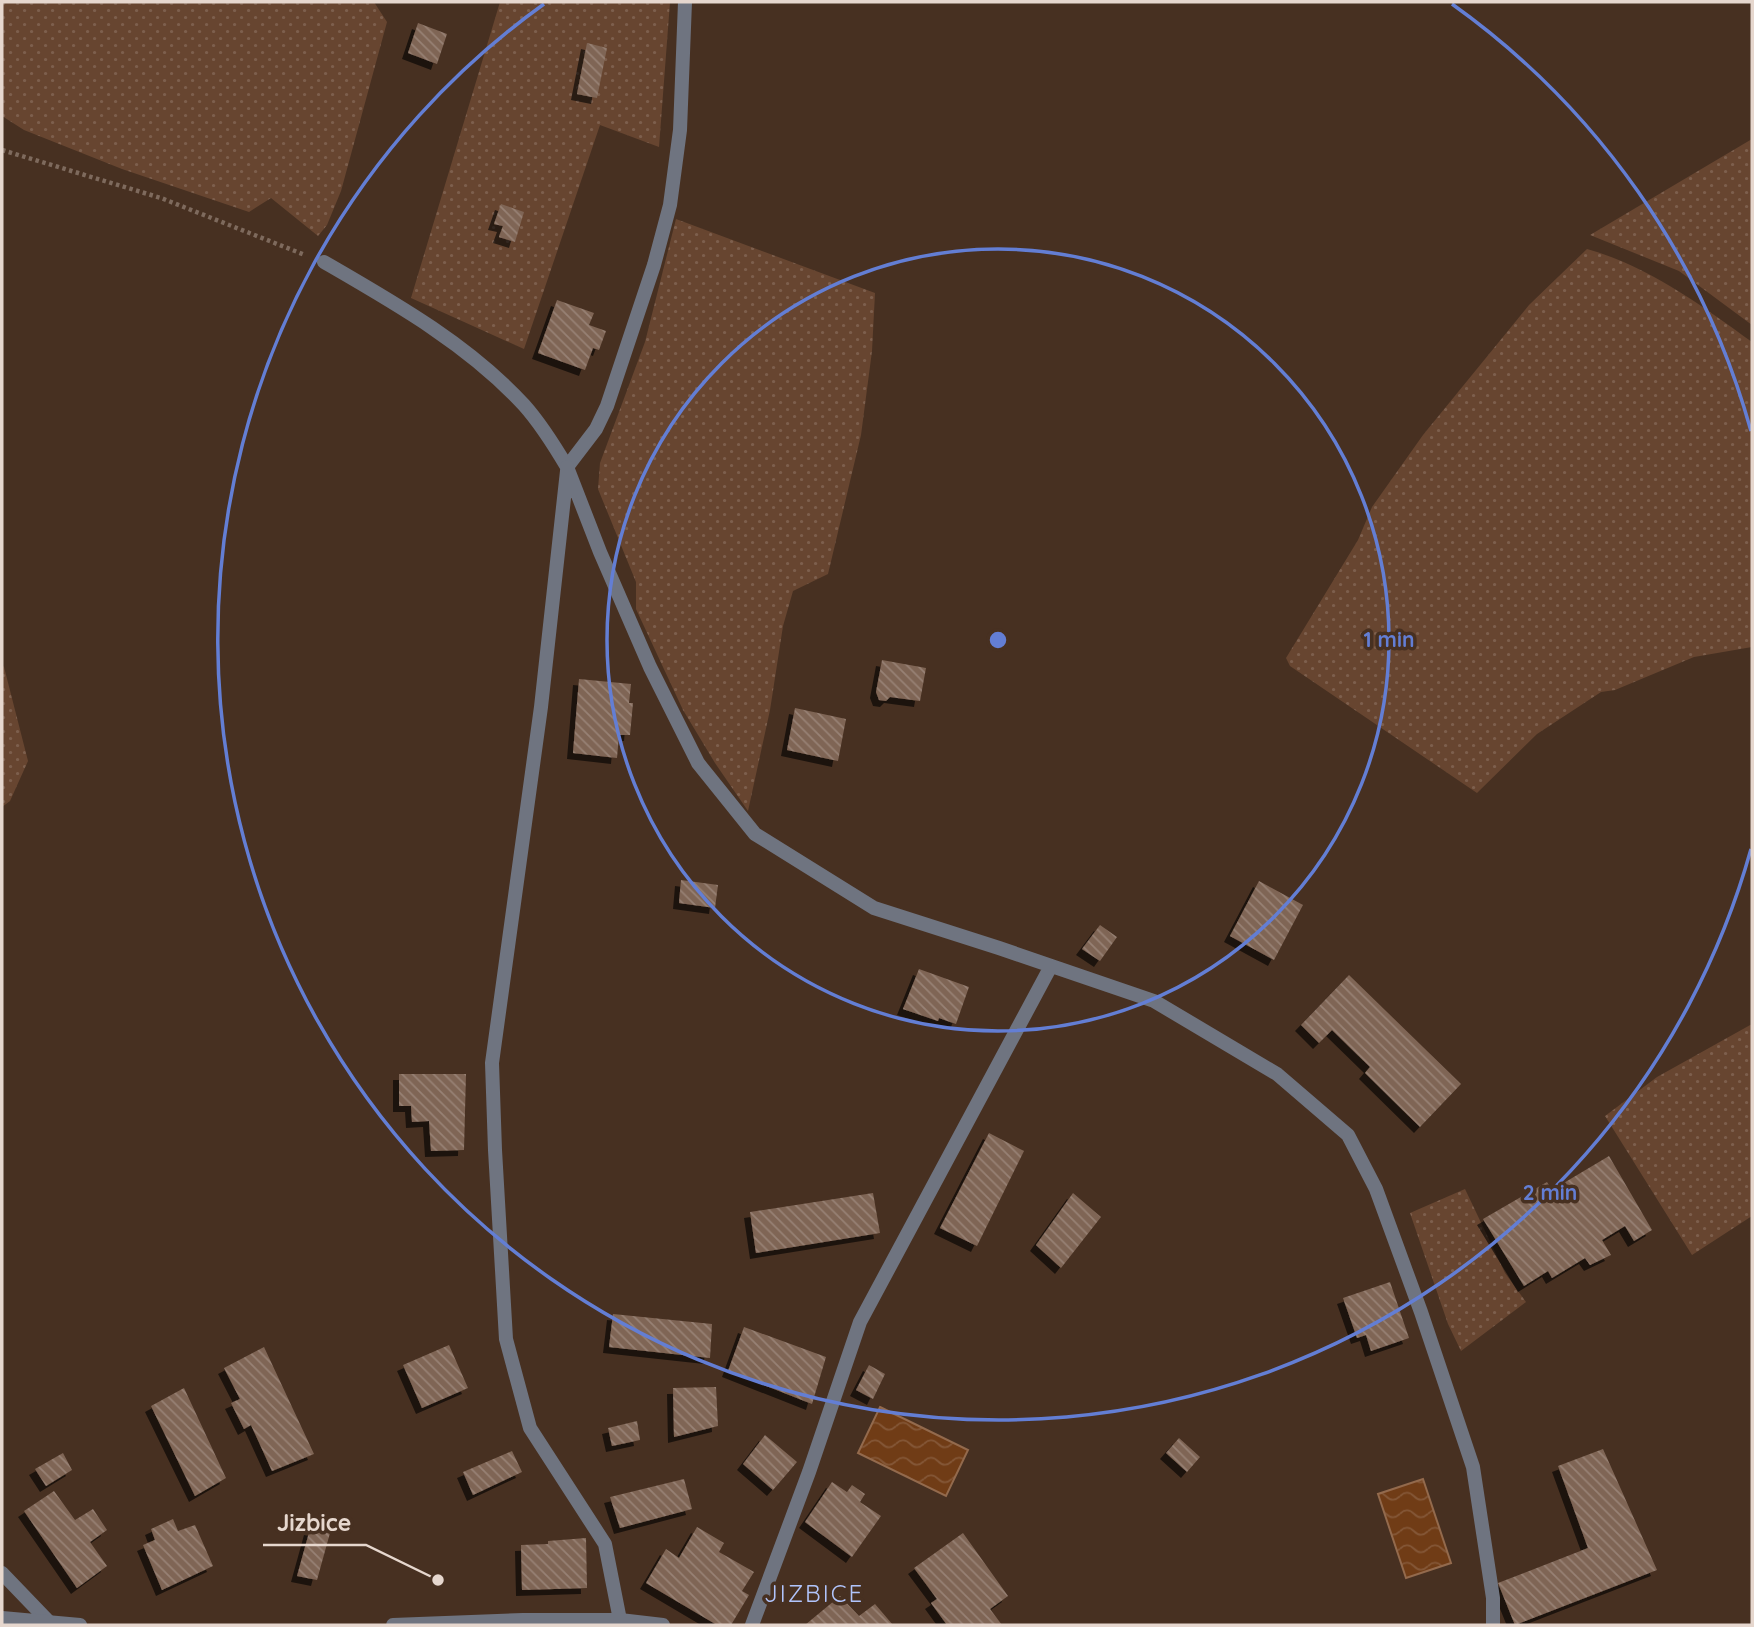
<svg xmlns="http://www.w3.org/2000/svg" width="1754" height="1627" font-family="Quicksand,sans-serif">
	<defs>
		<pattern id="green-dots" width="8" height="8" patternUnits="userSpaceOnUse" patternTransform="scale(1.75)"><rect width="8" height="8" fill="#674530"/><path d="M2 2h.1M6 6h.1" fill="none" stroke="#7d5f4d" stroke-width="1.8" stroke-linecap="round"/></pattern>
		<pattern id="water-waves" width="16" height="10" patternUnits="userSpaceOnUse" patternTransform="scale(1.75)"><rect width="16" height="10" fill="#703c16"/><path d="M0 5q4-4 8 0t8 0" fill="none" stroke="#845737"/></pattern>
		<pattern id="building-back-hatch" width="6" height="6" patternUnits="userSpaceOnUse" patternTransform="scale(1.75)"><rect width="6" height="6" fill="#7f6555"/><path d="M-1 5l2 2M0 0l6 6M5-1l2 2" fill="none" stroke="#978174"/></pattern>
		<filter id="shadow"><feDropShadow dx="-6" dy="6" stdDeviation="0" flood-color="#0009"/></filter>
	</defs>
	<rect width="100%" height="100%" fill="#473021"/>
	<path fill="url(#green-dots)" d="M2 2H374L387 22 341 191 327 225 318 236 271 198 249 212 122 169 24 130 2 116Z
		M500 2H670L659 147 600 125 524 349 411 298Z
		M1752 139V325L1679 271 1590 235Z
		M676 219 875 293 872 351 861 435 828 574 793 591 783 626 770 710 748 811 715 763 683 710 636 609V582L598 489 600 463 645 342Z
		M1587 249C1648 266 1701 305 1752 342V647L1694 657 1615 690 1601 692 1537 734 1477 793 1290 666 1286 658 1358 540 1372 507 1423 435 1529 305Z
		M2 665 4 667 28 761 10 801 2 807Z
		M1752 1024V1216L1692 1255 1605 1116 1657 1077Z
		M1465 1189 1505 1273 1526 1302 1461 1351 1448 1324 1410 1213Z"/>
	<path fill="url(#water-waves)" stroke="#936a4d" stroke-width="2" d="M880 1407 968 1450 946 1496 858 1453Z
		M1423 1479 1451 1563 1406 1578 1378 1494Z"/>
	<path fill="url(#building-back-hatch)" filter="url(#shadow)" d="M418 23 447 34 437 64 408 53Z
		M587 43 607 48 597 98 577 94Z
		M501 204 524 212 515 242 499 237 503 226 494 224Z
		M557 300 594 313 589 325 606 331 599 350 593 348 585 370 538 353Z
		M882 660 926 668 920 701 890 697 886 701 879 700 876 692Z
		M579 679 631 684 629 703H633L630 735H619L617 758 573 753Z
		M795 708 846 719 838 761 787 750Z
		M681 880 718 885 715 908 679 903Z
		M1259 881 1303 905 1274 960 1230 936Z
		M1100 925 1117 937 1100 961 1082 949Z
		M919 969 969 987 956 1024 939 1018 938 1021 903 1009Z
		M1349 975 1461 1084 1420 1127 1365 1073 1370 1067 1332 1030 1319 1043 1301 1025Z
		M399 1074H466L464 1150 431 1151 429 1121 412 1122 411 1106H399Z
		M989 1133 1024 1151 977 1246 940 1228Z
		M1609 1156 1652 1230 1634 1241 1625 1226 1602 1240 1611 1255 1590 1265 1585 1258 1552 1278 1548 1271 1524 1286 1483 1219 1547 1182 1552 1190Z
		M873 1193 880 1233 756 1253 750 1212Z
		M1073 1193 1101 1217 1061 1268 1036 1245Z
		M1390 1282 1409 1338 1371 1351 1366 1335 1357 1338 1343 1298Z
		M613 1314 712 1324 710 1358 609 1347Z
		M744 1327 826 1357 812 1404 728 1371Z
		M449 1345 468 1388 422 1408 403 1365Z
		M264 1347 314 1454 272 1471 251 1425 244 1429 231 1403 240 1399 224 1368Z
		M869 1365 885 1374 873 1399 856 1390Z
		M716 1387 718 1426 674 1437 673 1388Z
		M184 1388 226 1478 195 1496 151 1406Z
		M637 1421 640 1440 612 1446 608 1428Z
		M765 1435 797 1462 773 1490 743 1464Z
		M1179 1438 1200 1457 1187 1472 1166 1453Z
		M1603 1449 1657 1570 1515 1625 1498 1583 1588 1548 1558 1466Z
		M512 1451 522 1472 473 1495 463 1472Z
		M63 1453 72 1470 46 1486 35 1469Z
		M684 1479 692 1509 620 1528 610 1497Z
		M832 1482 847 1492 852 1485 865 1494 860 1502 881 1516 852 1557 805 1522Z
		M54 1491 75 1520 93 1509 107 1530 90 1542 107 1566 77 1588 24 1511Z
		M173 1519 178 1531 195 1525 213 1566 162 1590 143 1545 155 1540 151 1529Z
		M697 1527 724 1543 719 1552 754 1572 742 1591 749 1595 731 1625H717L646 1583 666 1549 679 1558Z
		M310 1529 330 1533 317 1580 297 1576Z
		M963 1533 1008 1596 990 1609 1002 1625H947L931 1603 937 1599 914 1568Z
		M586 1538 587 1588 522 1590 521 1545 548 1544V1541Z
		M840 1596 859 1616 875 1604 893 1625H805Z"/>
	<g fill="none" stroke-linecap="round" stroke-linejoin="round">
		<path stroke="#7e6a5d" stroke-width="4.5" stroke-dasharray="3.5 3.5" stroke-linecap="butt" d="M2 150 161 198 305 255"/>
		<path stroke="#6f7480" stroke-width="14" d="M324 262C395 303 469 345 524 405 541 424 554 445 567 467L596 429 607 406 654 265 670 205 680 130 685 2"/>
		<path stroke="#6f7480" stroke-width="14" d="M567 467 600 552 650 667 698 763 755 834 874 908 999 948 1154 1001 1277 1074 1348 1135 1376 1189 1421 1312 1473 1467 1493 1598V1625
			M567 471 541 707 492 1063 495 1150 506 1339 530 1428 605 1544 620 1620
			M2 1573 52 1625
			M752 1625 809 1472 860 1322 1051 966"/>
		<path stroke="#6f7480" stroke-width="14" d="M2 1618 80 1625
			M393 1625 523 1620H620L663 1625"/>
	</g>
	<g fill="none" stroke="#637ed4" stroke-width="3.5">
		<circle cx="998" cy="640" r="391"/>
		<path d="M1751 849A781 781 0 1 1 544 4M1452 4A781 781 0 0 1 1751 431"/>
	</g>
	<g text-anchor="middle" stroke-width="7" stroke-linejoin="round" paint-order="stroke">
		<g font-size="24" letter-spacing="2" fill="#b1c4fb" stroke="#473021">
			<text x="814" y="1602">JIZBICE</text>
		</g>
	</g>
	<circle cx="998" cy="640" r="10" fill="#637ed4" stroke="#473021" stroke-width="3.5"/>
	<g font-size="21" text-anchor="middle" font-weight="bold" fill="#637ed4" stroke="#473021" stroke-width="7" stroke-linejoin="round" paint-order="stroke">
		<text x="1389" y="647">1 min</text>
		<text x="1550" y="1200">2 min</text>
	</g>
	<path fill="none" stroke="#e6d7ce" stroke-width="2.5" d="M438 1580L366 1545H263"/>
	<circle fill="#e6d7ce" stroke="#473021" stroke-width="2.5" cx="438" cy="1580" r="7"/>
	<g font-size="23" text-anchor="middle" font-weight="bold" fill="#e6d7ce" stroke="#473021" stroke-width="7" stroke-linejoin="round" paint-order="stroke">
		<text x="314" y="1531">Jizbice</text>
	</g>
	<rect width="1754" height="1627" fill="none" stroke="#e6d7ce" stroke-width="7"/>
</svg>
